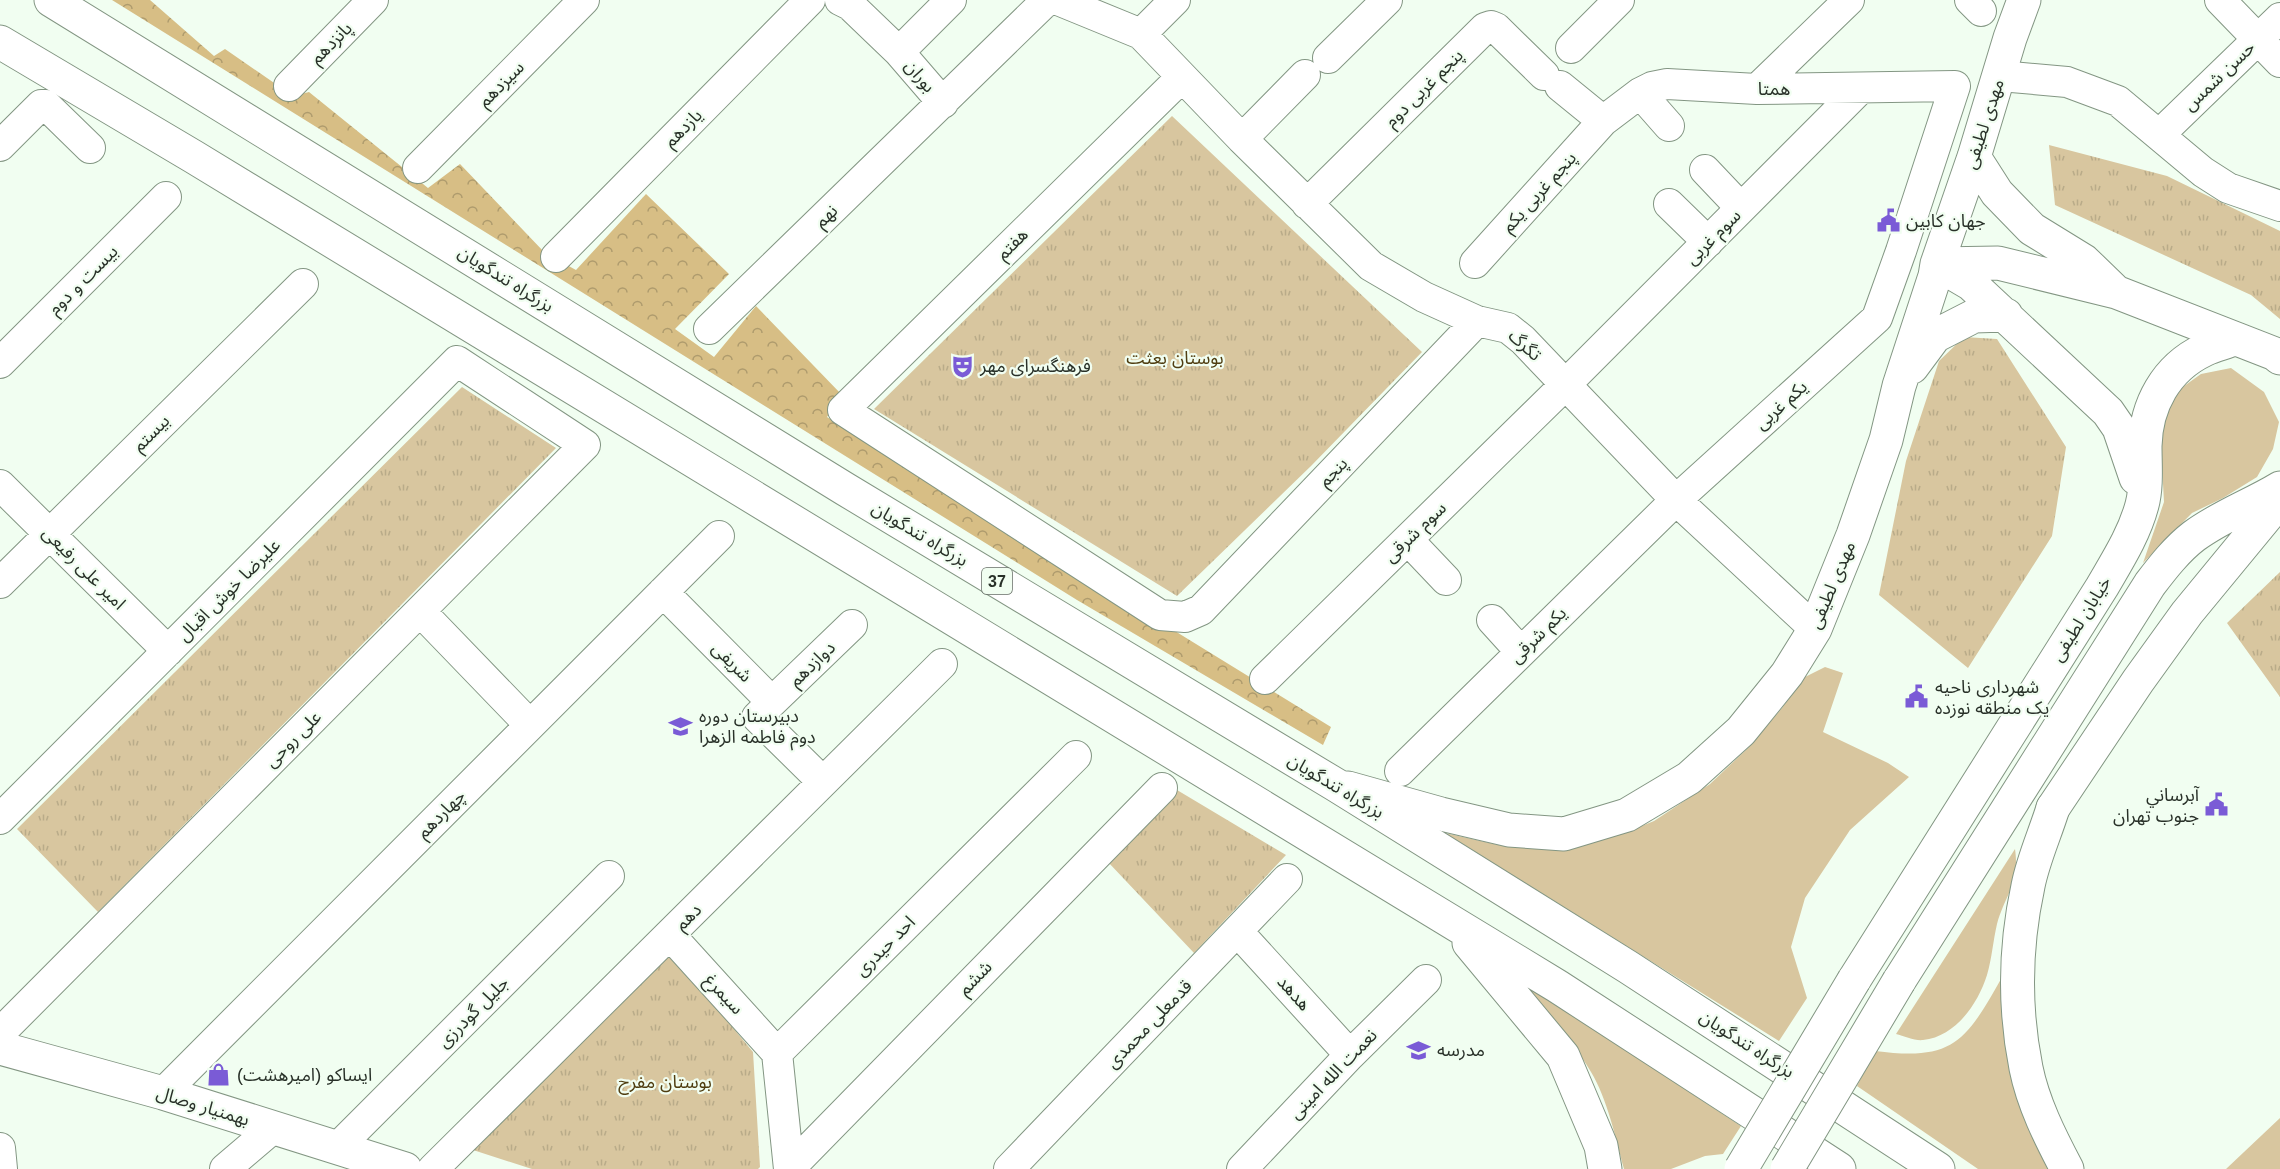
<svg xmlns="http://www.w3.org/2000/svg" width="2280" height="1169" font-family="Helvetica,'Noto Sans Arabic',sans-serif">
	<defs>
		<pattern id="forest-crowns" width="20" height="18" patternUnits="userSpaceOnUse" patternTransform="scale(1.5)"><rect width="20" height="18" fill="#d7be85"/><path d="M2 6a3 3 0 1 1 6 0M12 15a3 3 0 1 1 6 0" fill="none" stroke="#ae9b6d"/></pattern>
		<pattern id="park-tufts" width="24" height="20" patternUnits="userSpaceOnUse" patternTransform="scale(1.5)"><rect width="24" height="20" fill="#d8c69f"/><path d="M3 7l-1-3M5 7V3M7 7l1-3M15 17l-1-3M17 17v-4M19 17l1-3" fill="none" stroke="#b9ab89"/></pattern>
	</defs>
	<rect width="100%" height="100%" fill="#f1fef1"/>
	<path fill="#d8c69f" d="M2231 368 2264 392 2279 422 2273 449 2257 477 2223 498 2192 513 2143 563 2164 502 2160 429 2170 396 2201 374Z
		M1825 667 1843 673 1823 732 1888 763 1909 777 1850 830 1805 898 1791 947 1807 998 1779 1041 1445 833 1503 846 1568 848 1622 834 1654 821 1710 784 1748 748 1782 708 1803 678Z
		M2015 849C2020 883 2005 895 1997 924 1993 941 1992 958 1987 975 1978 1004 1955 1037 1923 1040 1915 1041 1904 1036 1896 1034Z
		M2001 979 2009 1033 2054 1169H1978L1857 1086 1875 1051C1952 1061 1965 1043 2001 979Z
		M1519 980 1741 1126 1723 1154 1705 1156 1671 1169H1624C1616 1139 1607 1098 1591 1072 1571 1038 1544 1010 1519 980Z
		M2280 1118V1169H2226Z"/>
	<path fill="url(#forest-crowns)" d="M112 0H150L214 56 225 49 293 96 309 92 428 188 460 164 545 253 576 270 646 194 729 274 675 329 714 357 756 306 842 395 827 417 1331 727 1323 745 1077 600Z"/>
	<path fill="url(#park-tufts)" d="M1172 116 1422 352 1311 466 1177 596 874 409Z
		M2049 145 2167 176 2280 231V319L2251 295 2055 205Z
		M1964 337 1997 339 2066 447 2052 536 1968 668 1879 595 1906 461 1939 361Z
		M462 387 556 448 98 912 17 829Z
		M2280 572V697L2227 623Z
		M1172 787 1286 855 1194 953 1108 862Z
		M671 953 753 1052 760 1167 758 1169H532L473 1150Z"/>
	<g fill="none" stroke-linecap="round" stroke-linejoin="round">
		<defs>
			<path id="minor" d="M840 0 850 5 899 52 943 103
				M1970 0 1981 11
				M2220 0 2280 62
				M1141 34 1175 0
				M1571 48 1619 0
				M899 52 951 0
				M1328 58 1387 0
				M2000 76 2067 82 2118 101 2203 172 2228 188 2280 206
				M1182 77 843 410 1160 615 1185 617 1201 610 1477 321
				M289 86 373 0
				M1560 86 1603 121
				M1757 89 1849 0
				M1640 93 1669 126
				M2159 135 2280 18
				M1242 139 1305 75
				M0 146 41 105H46L50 109 90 148
				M418 168 584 0
				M1705 170 1741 208
				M1307 204 1485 28 1491 26 1496 28 1544 75
				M1669 204 1708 242
				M556 257 810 0
				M709 329 1043 4 1049 0H1058L1141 34 1242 139 1371 266 1424 297 1477 321 1508 328 1523 340 1676 500 1815 629
				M0 363 166 197
				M0 485 168 651
				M1408 540 1446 580
				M0 583 303 284
				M663 592 772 702 757 717 823 782
				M420 611 530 725
				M1492 620 1521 652
				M1265 679 1565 385 1861 88
				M772 702 852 625
				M1400 771 1676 500 1877 318 1901 251 1955 86 1757 89 1667 84 1652 87 1640 93 1603 121 1475 263
				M0 819 457 361 585 445 0 1033
				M1238 932 1350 1055
				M670 935 777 1053
				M163 1093 719 536
				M0 1148 2 1169
				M337 1148 609 876
				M225 1169 273 1128
				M433 1169 942 664
				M789 1169 777 1053 1076 756
				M789 1169 1162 788
				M1009 1169 1287 879
				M1242 1169 1350 1055 1426 980"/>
			<path id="major" d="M1974 157 1997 193 2032 229 2084 261 2113 289
				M1912 367 1935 336 1974 316 2006 315
				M2136 478 2119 428 2108 412 1971 284 1937 264 1998 263 2116 292 2275 354 2280 358
				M1348 788 1441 814 1509 830 1564 834 1627 815 1689 778 1741 731 1787 674 1815 629 1853 535 1886 440 1899 386 1935 276 1937 264 1974 157 2010 38 2024 0
				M2053 808 2138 681 2187 613 2280 500
				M1854 980 2102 587C2117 561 2134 535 2142 505 2147 487 2145 465 2145 446 2146 405 2166 368 2204 350 2213 345 2225 343 2234 339
				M1899 981 2150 584C2163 567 2177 549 2194 536 2221 516 2252 505 2280 488
				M0 1048 163 1093 405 1169"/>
			<path id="highway" d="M51 0 845 489 1336 785 1628 967 1938 1169
				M0 42 194 157 1557 986 1839 1169
				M2053 808C2045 834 2033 860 2028 886 2015 946 2014 1008 2026 1068 2033 1103 2050 1137 2067 1169
				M1469 943 1563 1056 1601 1146 1605 1169"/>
		</defs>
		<use href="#minor" stroke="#839683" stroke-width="32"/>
		<use href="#major" stroke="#839683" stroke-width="35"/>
		<use href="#highway" stroke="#839683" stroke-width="35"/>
		<use href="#minor" stroke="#fff" stroke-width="30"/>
		<use href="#major" stroke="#fff" stroke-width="33"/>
		<use href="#highway" stroke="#fff" stroke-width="33"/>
		<defs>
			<path id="major-bridge" d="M1741 1169 1854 980
				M1787 1169 1899 981"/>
		</defs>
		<use href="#major-bridge" stroke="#839683" stroke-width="35" stroke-linecap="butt"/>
		<use href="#major-bridge" stroke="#fff" stroke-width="33"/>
	</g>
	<defs>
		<symbol id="civic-bare" viewBox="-9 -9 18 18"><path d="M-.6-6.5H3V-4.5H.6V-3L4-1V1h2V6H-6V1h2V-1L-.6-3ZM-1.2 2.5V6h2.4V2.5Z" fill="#7a5bd6" stroke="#f1fef1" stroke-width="2.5" paint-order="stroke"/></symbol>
		<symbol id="theatre-bare" viewBox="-9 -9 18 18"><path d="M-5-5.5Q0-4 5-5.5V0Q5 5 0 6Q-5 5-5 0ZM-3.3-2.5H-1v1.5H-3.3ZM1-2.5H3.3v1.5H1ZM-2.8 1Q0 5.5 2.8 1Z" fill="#7a5bd6" stroke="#f1fef1" stroke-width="2.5" paint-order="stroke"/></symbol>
		<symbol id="school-bare" viewBox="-9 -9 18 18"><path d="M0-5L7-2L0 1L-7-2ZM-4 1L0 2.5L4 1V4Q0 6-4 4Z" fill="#7a5bd6" stroke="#f1fef1" stroke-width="2.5" paint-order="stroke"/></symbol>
		<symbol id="shop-bare" viewBox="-9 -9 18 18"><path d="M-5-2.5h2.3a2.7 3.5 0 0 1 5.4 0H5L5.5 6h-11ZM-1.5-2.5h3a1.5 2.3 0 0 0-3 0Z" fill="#7a5bd6" stroke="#f1fef1" stroke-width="2.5" paint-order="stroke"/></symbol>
	</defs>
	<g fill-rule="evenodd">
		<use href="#civic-bare" x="1872" y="204" width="33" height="33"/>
		<use href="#theatre-bare" x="946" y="350" width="33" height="33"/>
		<use href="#civic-bare" x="1900" y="680" width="33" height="33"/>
		<use href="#school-bare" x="664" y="710" width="33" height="33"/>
		<use href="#civic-bare" x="2200" y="788" width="33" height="33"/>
		<use href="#school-bare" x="1402" y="1034" width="33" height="33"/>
		<use href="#shop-bare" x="202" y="1058" width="33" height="33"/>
	</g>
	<g text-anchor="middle" stroke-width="4.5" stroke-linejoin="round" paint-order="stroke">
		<rect fill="#f1fef1" stroke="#656e65" stroke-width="1.5" x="982" y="568" width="30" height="26" rx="4.5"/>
		<g font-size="16" font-weight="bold" fill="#293129">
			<text x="997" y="587">37</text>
		</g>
		<g font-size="18" fill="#293129" stroke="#f1fef1">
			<text transform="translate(331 43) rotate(-45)" y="6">پانزدهم</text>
			<text transform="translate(920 76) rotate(50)" y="6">بوران</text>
			<text transform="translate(2219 76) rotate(-44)" y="6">حسن شمس</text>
			<text transform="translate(501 84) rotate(-45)" y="6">سیزدهم</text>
			<text transform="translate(1424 88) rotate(-45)" y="6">پنجم غربی دوم</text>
			<text x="1774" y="95">همتا</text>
			<text transform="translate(1984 124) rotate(-72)" y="6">مهدی لطیفی</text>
			<text transform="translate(683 128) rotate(-45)" y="6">یازدهم</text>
			<text transform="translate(1539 192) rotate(-48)" y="6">پنجم غربی یکم</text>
			<text transform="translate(826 216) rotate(-44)" y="6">نهم</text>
			<text transform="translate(1713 237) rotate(-45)" y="6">سوم غربی</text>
			<text transform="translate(1012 244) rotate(-45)" y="6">هفتم</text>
			<text transform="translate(506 279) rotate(32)" y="6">بزرگراه تندگویان</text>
			<text transform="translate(83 280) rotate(-45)" y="6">بیست و دوم</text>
			<text transform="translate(1525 345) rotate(42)" y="6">تگرگ</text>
			<text transform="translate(1781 405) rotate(-42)" y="6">یکم غربی</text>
			<text transform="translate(151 433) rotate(-45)" y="6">بیستم</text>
			<text transform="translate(1333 472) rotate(-46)" y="6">پنجم</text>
			<text transform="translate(1415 532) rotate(-44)" y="6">سوم شرقی</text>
			<text transform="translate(920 534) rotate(31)" y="6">بزرگراه تندگویان</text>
			<text transform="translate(84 568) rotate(45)" y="6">امیر علی رفیعی</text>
			<text transform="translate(1832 585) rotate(-67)" y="6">مهدی لطیفی</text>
			<text transform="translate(229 590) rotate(-45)" y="6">علیرضا خوش اقبال</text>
			<text transform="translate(2081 619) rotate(-58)" y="6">خیابان لطیفی</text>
			<text transform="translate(1538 635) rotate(-45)" y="6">یکم شرقی</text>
			<text transform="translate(732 662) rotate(45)" y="6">شریفی</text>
			<text transform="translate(812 664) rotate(-44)" y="6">دوازدهم</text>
			<text transform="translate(293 739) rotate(-45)" y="6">علی روحی</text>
			<text transform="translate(1336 786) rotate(31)" y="6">بزرگراه تندگویان</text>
			<text transform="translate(441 814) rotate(-45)" y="6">چهاردهم</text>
			<text transform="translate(688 917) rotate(-45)" y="6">دهم</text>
			<text transform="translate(885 946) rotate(-45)" y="6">احد حیدری</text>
			<text transform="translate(975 978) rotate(-46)" y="6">ششم</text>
			<text transform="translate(1294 993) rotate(48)" y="6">هدهد</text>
			<text transform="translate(724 994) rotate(47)" y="6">سیمرغ</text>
			<text transform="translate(473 1012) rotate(-45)" y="6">جلیل گودرزی</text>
			<text transform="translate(1149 1024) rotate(-46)" y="6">قدمعلی محمدی</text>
			<text transform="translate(1747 1044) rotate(33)" y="6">بزرگراه تندگویان</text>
			<text transform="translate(1333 1074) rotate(-46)" y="6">نعمت الله امینی</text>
			<text transform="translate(203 1106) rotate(17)" y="6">بهمنیار وصال</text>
		</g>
		<g font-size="18" fill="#293129" stroke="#f1fef1" text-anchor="start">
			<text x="1906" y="227">جهان کابین</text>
			<text x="980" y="372">فرهنگسرای مهر</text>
			<text x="1935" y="693">شهرداری ناحیه<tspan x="1935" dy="21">یک منطقه نوزده</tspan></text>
			<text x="699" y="722">دبیرستان دوره<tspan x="699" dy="21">دوم فاطمه الزهرا</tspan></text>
			<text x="2199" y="801" text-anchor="end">آبرساني<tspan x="2199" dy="21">جنوب تهران</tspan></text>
			<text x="1437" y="1056">مدرسه</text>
			<text x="237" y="1081">ایساکو (امیرهشت)</text>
		</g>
		<g font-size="18" fill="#4f3d10" stroke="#f1fef1">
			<text x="1175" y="364">بوستان بعثت</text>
			<text x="665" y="1088">بوستان مفرح</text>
		</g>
	</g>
</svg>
